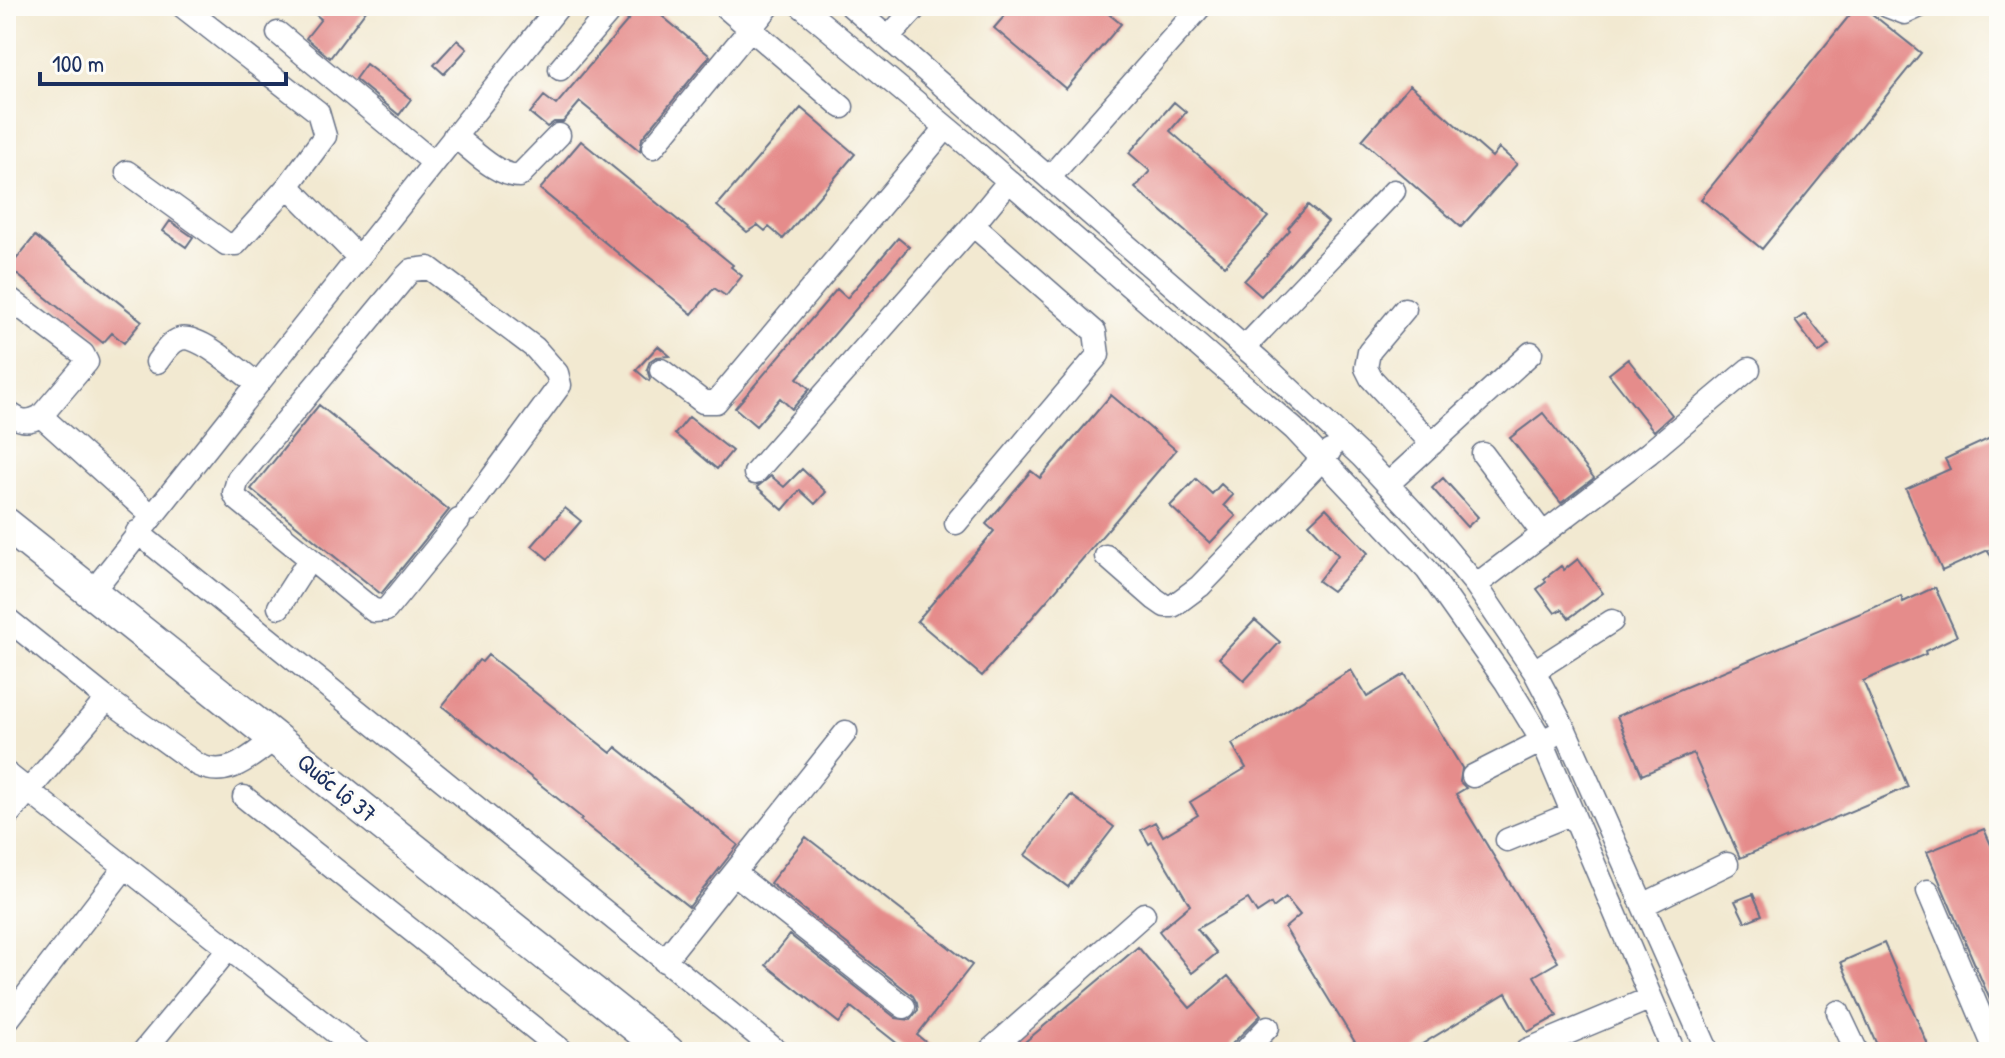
<svg xmlns="http://www.w3.org/2000/svg" width="2005" height="1058" font-family="'Patrick Hand',sans-serif">
	<rect width="100%" height="100%" fill="#fdfcf7"/>
	<filter id="ink" filterUnits="userSpaceOnUse"><feTurbulence type="fractalNoise" baseFrequency=".0125" numOctaves="2"/><feDisplacementMap in="SourceGraphic" scale="16" xChannelSelector="R" yChannelSelector="G"/><feConvolveMatrix kernelMatrix="1 2 1 2 8 2 1 2 1" color-interpolation-filters="sRGB"/></filter>
	<filter id="wash" filterUnits="userSpaceOnUse"><feTurbulence type="fractalNoise" baseFrequency=".006" numOctaves="4" result="noise"/><feDisplacementMap in="SourceGraphic" scale="32" xChannelSelector="R" yChannelSelector="G"/><feGaussianBlur stdDeviation="1.8" result="paint"/><feColorMatrix in="noise" values="0 0 0 0 0 0 0 0 0 0 0 0 0 0 0 0 0 1.4 0 .05"/><feComposite in="paint" operator="in"/></filter>
	<g filter="url(#wash)">
		<rect width="100%" height="100%" fill="#f2e9d1"/>
		<g id="blocks">
			<path fill="#e58c8b" d="M305 6H369L330 58 306 38 321 19Z
				M640 6H650L710 56 642 138 640 151 580 102 563 122H554L547 127 530 113 544 96 556 105Z
				M1013 6H1099L1121 24 1066 89 994 28Z
				M1857 6H1862L1921 53 1762 249 1701 199Z
				M457 40 467 49 444 74 434 65Z
				M366 64 411 99 399 115 355 79Z
				M1410 85 1492 157 1499 148 1517 164 1461 227 1362 140Z
				M1174 102 1186 112 1170 131 1268 217 1225 266 1135 188 1150 171 1129 153Z
				M801 108 855 154 783 239 769 227 765 231 758 225 747 232 717 206Z
				M581 141 733 265 731 267 742 276 726 296 714 288 692 314 540 189Z
				M1308 205 1328 222 1261 296 1244 281 1290 230 1288 228Z
				M170 221 193 237 186 247 163 231Z
				M35 236 142 321 124 343 112 333 103 343 9 268Z
				M898 238 909 247 797 378 810 389 792 409 780 398 756 426 735 408 837 289 847 298Z
				M1805 314 1829 345 1819 353 1795 321Z
				M658 346 670 356 656 357 650 361 647 369 650 379 649 381 636 370Z
				M1628 359 1672 415 1654 431 1609 374Z
				M1111 395 1176 450 982 676 917 621 994 531 986 524 1031 471 1040 478Z
				M319 405 449 510 381 594 251 489Z
				M1543 413 1594 478 1561 503 1510 438Z
				M689 417 732 451 717 469 675 434Z
				M1999 434V573L1988 550 1942 571 1906 489 1950 469 1945 459Z
				M802 469 826 492 815 504 800 490 783 510 757 487 771 476 784 487Z
				M1443 478 1478 517 1467 527 1432 488Z
				M1196 479 1212 494 1221 484 1233 495 1224 505 1236 516 1210 543 1170 506Z
				M565 508 581 521 548 559 532 546Z
				M1326 508 1368 553 1332 591 1318 581 1338 555 1309 524Z
				M1578 559 1603 593 1569 618 1562 609 1555 613 1537 589 1546 582 1544 579 1561 566 1564 570Z
				M1935 587 1957 636 1925 651 1926 654 1863 681 1908 787 1740 858 1693 753 1642 775 1617 716 1901 596 1903 602Z
				M1255 620 1280 642 1244 681 1219 658Z
				M488 655 611 753 616 747 738 845 689 907 580 820 582 818 442 706 479 660 482 662Z
				M1351 670 1367 697 1405 674 1462 768 1460 782 1466 788 1456 794 1558 962 1534 976 1557 1016 1528 1032 1506 993 1409 1052H1361L1285 928 1300 915 1286 898 1273 908 1271 904 1257 913 1248 899 1197 929 1217 953 1192 973 1159 931 1190 905 1152 842 1149 844 1141 830 1155 822 1163 836 1198 815 1190 802 1246 768 1232 744Z
				M1071 795 1114 827 1068 887 1025 855Z
				M1984 829 1999 863V1021L1927 852Z
				M806 837 972 965 917 1035 938 1052H908L851 1007 839 1023 766 965 790 935 896 1018 910 1020 918 1010 917 1003 913 996 770 883Z
				M1753 894 1762 915 1745 922 1735 901Z
				M1884 943 1931 1052H1880L1841 962Z
				M1138 947 1190 1008 1228 976 1261 1015 1224 1052H1013Z"/>
		</g>
	</g>
	<g filter="url(#ink)">
		<use href="#blocks" fill-opacity="0" stroke="#667086" stroke-width="2"/>
		<g fill="none" stroke-linecap="round" stroke-linejoin="round">
			<defs>
				<path id="minor" d="M724 6 842 107
					M801 6 964 142 1294 429 1427 570 1506 682 1542 741 1674 1052
					M851 6 1261 362 1362 457 1433 533 1476 585 1534 671 1565 730 1708 1052
					M1887 6 1905 13 1920 6
					M278 33 433 162
					M888 38 917 6
					M560 69 614 6
					M454 136C473 150 495 175 519 176L559 135
					M653 147 769 6
					M127 172 222 241 226 244H236L288 186 325 136 318 112 182 6
					M1049 178 1201 6
					M288 186 358 257
					M6 296 83 354 87 362 41 416
					M1405 309 1369 352 1366 368 1371 378 1432 444
					M1245 347 1394 191
					M157 362C163 354 170 342 180 339 198 333 240 371 256 383
					M661 370 703 402H716L946 128
					M6 411C19 421 26 424 41 416L151 515
					M1483 454 1543 534
					M755 473 973 225
					M1388 484 1531 353
					M459 520 386 610 374 611 237 499 234 493 238 479 405 277 412 270 429 268 535 348 557 373 560 385 468 510
					M956 523 1098 355 1095 332 973 225 1009 181
					M137 532 778 1052
					M1106 556 1155 599 1165 606H1173L1200 586 1330 451
					M1476 585 1649 453 1749 369
					M92 592 559 6
					M279 607 309 560
					M6 618 107 699 198 765C224 777 243 763 264 747
					M1534 671 1612 621
					M6 773 360 1052
					M1473 776 1554 735
					M244 797 564 1052
					M6 817 107 699
					M1507 840 1573 813
					M734 873 904 1007
					M1928 891 1996 1052
					M1643 905 1727 864
					M664 961 846 732
					M1838 1012 1857 1052
					M6 1022 125 867
					M1527 1050 1651 998
					M143 1052 229 948
					M988 1052 1144 914
					M1244 1052 1268 1027"/>
				<path id="highway" d="M6 524 668 1052"/>
			</defs>
			<use href="#minor" stroke="#667086" stroke-width="25"/>
			<use href="#highway" stroke="#667086" stroke-width="35"/>
			<use href="#minor" stroke="#fff" stroke-width="22"/>
			<use href="#highway" stroke="#fff" stroke-width="32"/>
		</g>
	</g>
	<g text-anchor="middle" stroke-width="6" stroke-linejoin="round" paint-order="stroke">
		<g font-size="24" fill="#1b2f5e" stroke="#fdfcf7">
			<text transform="translate(337 788) rotate(39)" y="8">Quốc lộ 37</text>
		</g>
	</g>
	<rect width="2005" height="1058" fill="none" stroke="#fdfcf7" stroke-width="32"/>
	<path d="M40 72v12h246v-12" fill="none" stroke="#1b2f5e" stroke-width="4"/>
	<text x="52" y="72" font-size="24" fill="#1b2f5e" stroke="#fdfcf7" stroke-width="6" paint-order="stroke">100 m</text>
</svg>
